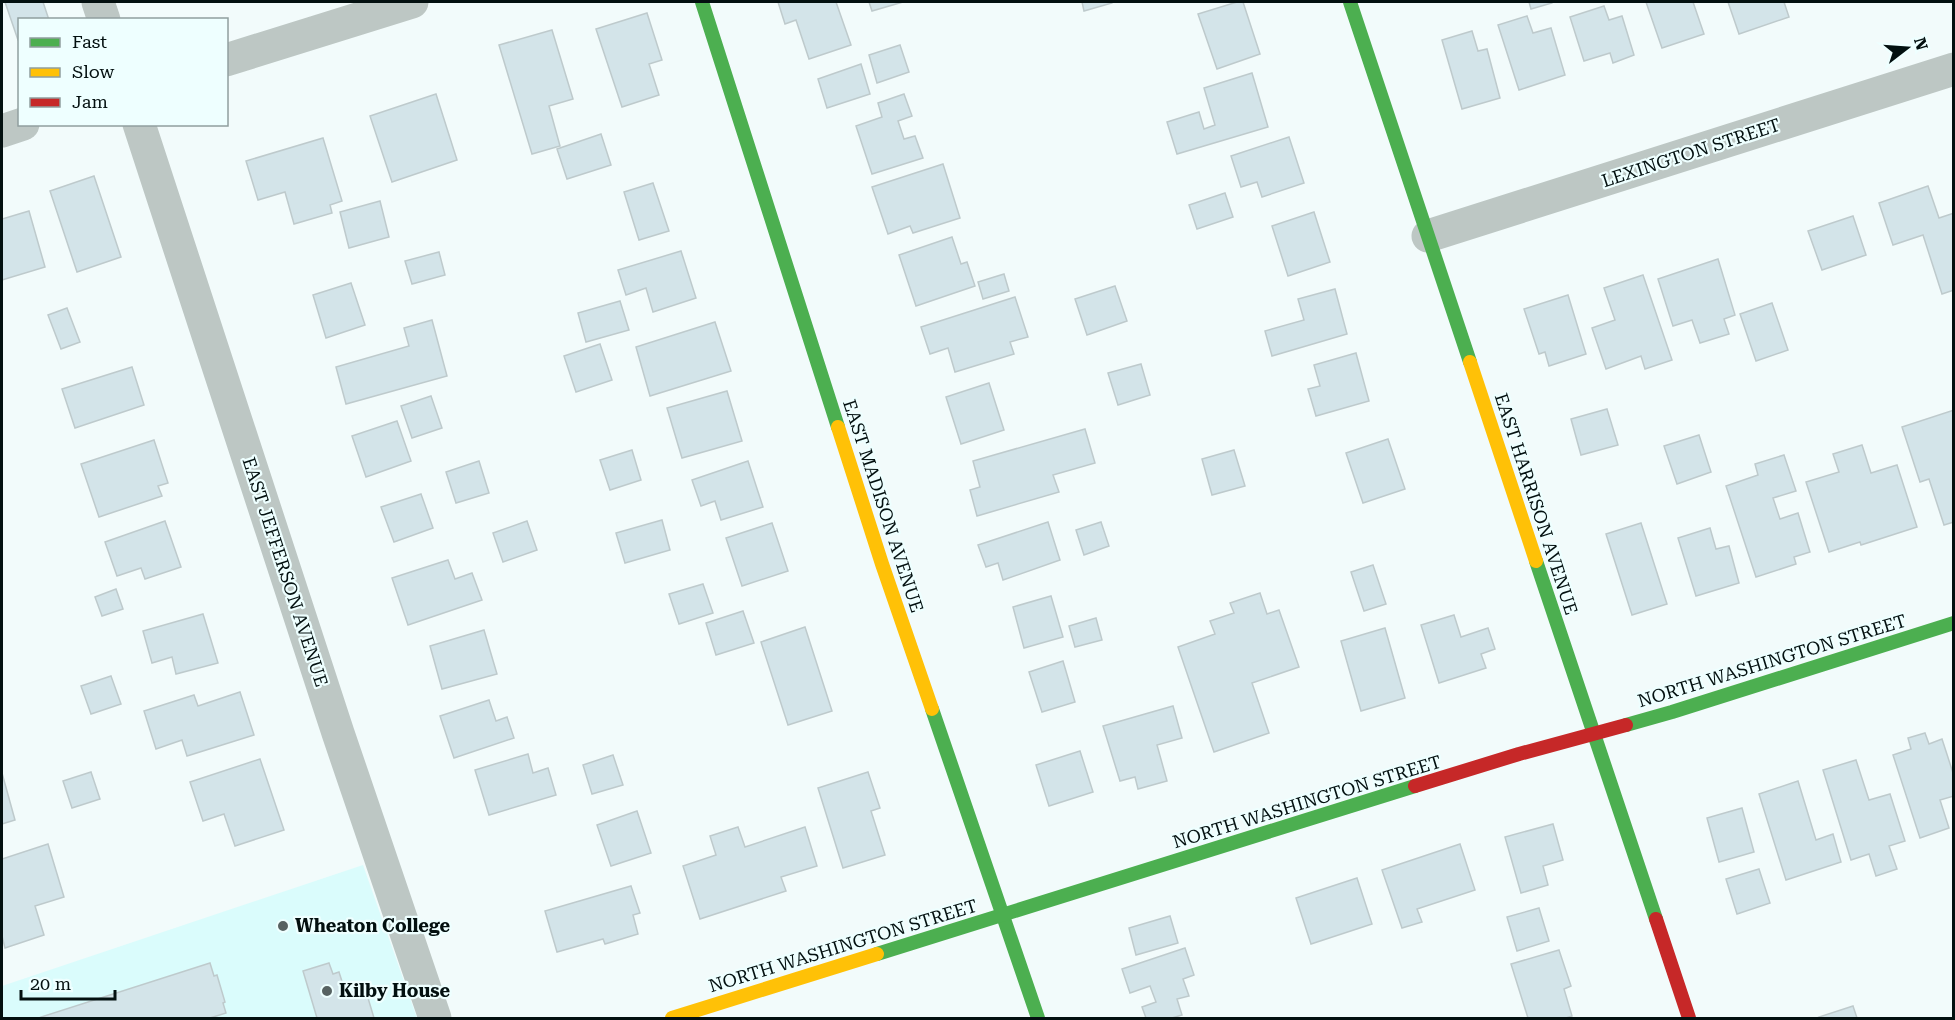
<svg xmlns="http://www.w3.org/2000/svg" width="1955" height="1020" viewBox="0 0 1955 1020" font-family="'Roboto Serif',serif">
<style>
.built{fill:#dafcfc}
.building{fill:#d3e4e9;stroke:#becacc;stroke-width:1.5}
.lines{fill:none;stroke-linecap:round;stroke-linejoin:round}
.street{stroke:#bdc7c4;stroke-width:33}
.fast{stroke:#4caf50;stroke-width:14}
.slow{stroke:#ffc107;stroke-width:14}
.jam{stroke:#c62828;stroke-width:14}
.poi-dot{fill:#576262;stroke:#eff;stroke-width:2}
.labels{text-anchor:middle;stroke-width:4.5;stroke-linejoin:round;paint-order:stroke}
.street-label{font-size:18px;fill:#031010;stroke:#eff}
.poi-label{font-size:18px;font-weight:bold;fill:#031010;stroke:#eff;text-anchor:start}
</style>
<rect width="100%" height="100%" fill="#f2fbfb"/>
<!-- built -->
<path class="built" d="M363 865 417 1018H2V986Z"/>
<!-- building -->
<g class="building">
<path d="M5 2H43L49 20H20V40H18Z"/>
<path d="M778 2H836L851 45 809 59 796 20 785 24Z"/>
<path d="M869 2H903L872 11Z"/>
<path d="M1082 2H1112V3L1084 11Z"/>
<path d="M1237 2H1243L1260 54 1217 69 1198 14Z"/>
<path d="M1529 2H1552V3L1531 9Z"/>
<path d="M1646 2H1693L1704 34 1662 48Z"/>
<path d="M1728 2H1784L1789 17 1739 34Z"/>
<path d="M1604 6 1609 20 1622 16 1634 55 1613 63 1610 53 1584 61 1570 17Z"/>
<path d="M647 13 662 60 649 64 659 95 622 107 596 29Z"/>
<path d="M1527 16 1533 33 1551 28 1565 75 1519 90 1498 25Z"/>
<path d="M552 30 573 99 549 106 560 146 532 154 499 45Z"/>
<path d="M1472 31 1478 51 1487 49 1500 98 1462 109 1442 40Z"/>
<path d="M900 45 909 72 877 83 869 55Z"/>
<path d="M861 64 870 94 827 108 818 79Z"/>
<path d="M1252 73 1268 127 1177 154 1167 122 1199 112 1204 129 1215 125 1204 88Z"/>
<path d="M436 94 457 160 392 182 370 116Z"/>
<path d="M904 94 912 116 898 121 904 139 915 136 923 158 872 174 856 126 882 117 878 103Z"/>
<path d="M601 134 611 165 567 179 557 149Z"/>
<path d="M1289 137 1304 183 1262 197 1257 182 1241 187 1231 156Z"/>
<path d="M323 138 342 201 330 205 332 213 294 224 285 192 258 200 246 161Z"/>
<path d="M943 164 960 218 913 233 910 226 888 234 872 187Z"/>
<path d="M94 176 121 257 77 272 50 191Z"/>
<path d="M653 183 669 231 639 240 624 192Z"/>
<path d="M1928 186 1939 218 1954 213V290L1942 294 1923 235 1893 245 1879 203Z"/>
<path d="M1225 193 1233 217 1197 229 1189 205Z"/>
<path d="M380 201 389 237 349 248 340 212Z"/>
<path d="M29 211 45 267 2 280V219Z"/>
<path d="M1314 212 1330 262 1288 276 1272 226Z"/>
<path d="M1853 216 1866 255 1822 270 1808 231Z"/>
<path d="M952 237 961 264 967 262 975 286 916 306 899 255Z"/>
<path d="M681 251 696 298 653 312 646 288 626 295 618 270Z"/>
<path d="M439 252 445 275 412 284 405 261Z"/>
<path d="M1718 259 1735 315 1724 319 1729 334 1700 343 1692 320 1673 326 1658 279Z"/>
<path d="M1004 274 1009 291 983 299 978 282Z"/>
<path d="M1643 275 1672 360 1645 369 1641 356 1606 369 1592 328 1615 320 1604 288Z"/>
<path d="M351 283 365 325 326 338 313 295Z"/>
<path d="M1115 286 1127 321 1087 335 1075 299Z"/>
<path d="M1335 289 1347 334 1272 356 1265 331 1304 320 1298 299Z"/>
<path d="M1568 295 1586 354 1549 366 1545 352 1539 354 1524 309Z"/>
<path d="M1015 297 1028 337 1010 342 1014 354 955 372 948 348 930 354 921 327Z"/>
<path d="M620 301 629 330 586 342 578 313Z"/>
<path d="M1772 303 1788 350 1756 361 1740 314Z"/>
<path d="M67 308 80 342 61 349 48 315Z"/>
<path d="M432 320 447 376 346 404 336 367 409 346 404 328Z"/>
<path d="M715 322 731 371 650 396 636 347Z"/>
<path d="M600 344 612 380 576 392 564 356Z"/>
<path d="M1356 353 1369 401 1316 416 1308 389 1320 386 1314 365Z"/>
<path d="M1141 364 1150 395 1118 405 1108 373Z"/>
<path d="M132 367 144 405 75 428 62 389Z"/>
<path d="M989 383 1004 430 961 444 946 397Z"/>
<path d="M727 391 742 441 682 458 667 408Z"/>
<path d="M431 396 442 428 412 438 401 406Z"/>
<path d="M1607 409 1618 445 1581 455 1571 419Z"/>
<path d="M1954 410V522L1944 525 1929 479 1920 482 1902 427Z"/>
<path d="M397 421 411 461 366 477 352 436Z"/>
<path d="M1085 429 1095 463 1053 475 1059 492 977 516 970 490 980 487 973 461Z"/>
<path d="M1699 435 1711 472 1677 484 1664 446Z"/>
<path d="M1388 439 1405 489 1363 503 1346 453Z"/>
<path d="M154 440 168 483 158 486 162 496 99 517 81 464Z"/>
<path d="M1862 445 1871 473 1897 465 1917 527 1861 545 1860 542 1829 552 1806 482 1839 472 1833 454Z"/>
<path d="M632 450 641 480 610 490 600 460Z"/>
<path d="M1234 450 1245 486 1212 495 1202 459Z"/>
<path d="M1784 455 1796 491 1773 498 1780 519 1798 513 1810 552 1794 557 1796 564 1756 577 1726 486 1758 475 1755 464Z"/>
<path d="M479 461 489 493 456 503 446 472Z"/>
<path d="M748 461 763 507 721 520 715 501 701 506 692 480Z"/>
<path d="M421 494 433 528 394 542 381 507Z"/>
<path d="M662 520 670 550 625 563 616 533Z"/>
<path d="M165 521 181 567 145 579 141 568 117 576 105 542Z"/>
<path d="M527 521 537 550 503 562 493 533Z"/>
<path d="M1048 522 1060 560 1003 580 998 563 986 567 978 545Z"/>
<path d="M1101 522 1109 546 1084 555 1076 530Z"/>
<path d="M772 523 788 571 742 586 726 538Z"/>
<path d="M1641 523 1667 604 1632 615 1606 534Z"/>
<path d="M1710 528 1716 549 1729 546 1739 583 1696 596 1678 538Z"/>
<path d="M448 560 455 579 472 573 482 600 408 625 392 578Z"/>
<path d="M1373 565 1386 604 1364 611 1351 572Z"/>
<path d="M703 584 713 613 679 624 669 594Z"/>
<path d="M116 589 123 609 102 616 95 597Z"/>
<path d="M1260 593 1267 614 1279 610 1299 667 1252 683 1269 733 1214 752 1178 647 1215 634 1210 621 1234 613 1230 603Z"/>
<path d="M1051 596 1063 637 1024 648 1013 607Z"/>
<path d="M743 611 754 643 716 655 706 623Z"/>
<path d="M203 614 218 663 176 674 172 657 152 663 143 631Z"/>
<path d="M1454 615 1461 637 1488 628 1495 649 1481 654 1486 668 1439 683 1421 625Z"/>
<path d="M1096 618 1102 640 1075 647 1069 626Z"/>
<path d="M805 627 832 711 788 725 761 642Z"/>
<path d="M1385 628 1405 698 1361 711 1341 641Z"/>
<path d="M484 630 497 674 442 689 430 646Z"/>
<path d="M1063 661 1075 702 1042 712 1029 672Z"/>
<path d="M111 676 121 704 91 714 81 686Z"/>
<path d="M240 692 254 735 187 756 182 740 156 749 144 711 194 695 198 706Z"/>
<path d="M489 700 496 721 507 717 514 738 454 758 440 716Z"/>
<path d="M1173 706 1182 738 1157 745 1167 781 1138 789 1135 777 1120 781 1103 726Z"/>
<path d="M1925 733 1929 744 1942 739 1954 776V796L1940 800 1949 828 1920 838 1893 755 1911 749 1908 738Z"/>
<path d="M1080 751 1093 792 1049 806 1036 765Z"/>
<path d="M528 754 533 773 548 768 556 795 489 815 475 770Z"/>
<path d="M613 755 623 785 592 794 583 765Z"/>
<path d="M260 759 284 830 235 846 224 814 203 821 190 782Z"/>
<path d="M1856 760 1869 800 1890 794 1905 841 1889 846 1897 869 1876 876 1869 854 1851 860 1823 770Z"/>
<path d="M91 772 100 799 72 808 63 781Z"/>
<path d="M868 772 880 808 871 811 885 855 843 868 818 788Z"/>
<path d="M2 773 15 820 2 824Z"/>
<path d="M1798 781 1816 840 1833 834 1841 862 1786 880 1759 794Z"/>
<path d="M1742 808 1754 852 1719 862 1707 818Z"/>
<path d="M637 811 651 853 611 866 597 825Z"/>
<path d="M1553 824 1563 860 1543 866 1548 885 1521 893 1505 837Z"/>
<path d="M738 827 745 847 805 827 817 866 781 877 786 891 700 919 683 866 716 855 710 836Z"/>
<path d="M48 844 64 897 35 906 44 935 5 948 2 936V859Z"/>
<path d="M1460 844 1475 890 1417 909 1422 922 1402 928 1382 870Z"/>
<path d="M1759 869 1770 903 1737 914 1726 879Z"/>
<path d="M1357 878 1372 924 1311 944 1296 898Z"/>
<path d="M631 886 640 913 633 915 638 934 605 944 603 939 557 952 545 911Z"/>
<path d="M1539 908 1549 941 1517 951 1507 917Z"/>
<path d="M1170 916 1178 943 1136 955 1129 928Z"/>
<path d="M1185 948 1194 975 1183 979 1189 996 1177 999 1182 1015 1172 1018H1146L1142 1007 1156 1002 1150 986 1130 993 1122 969Z"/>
<path d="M1559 950 1571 986 1564 989 1572 1016 1566 1018H1528L1511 964Z"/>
<path d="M210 963 214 976 217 975 225 1002 223 1003 226 1013 210 1018H42L41 1017Z"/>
<path d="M329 963 333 974 339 972 346 994 365 988 374 1018H317L303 971Z"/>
<path d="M1853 1006 1857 1018H1820L1819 1017Z"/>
</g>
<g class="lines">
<!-- street -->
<g class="street">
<path d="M98 2 104 20"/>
<path d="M226 60 412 2"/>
<path d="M139 124 338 733 435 1018"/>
<path d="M2 131 23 124"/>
<path d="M1428 236 1954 69"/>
</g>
<!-- fast -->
<g class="fast">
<path d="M702 2 838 427"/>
<path d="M1350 2 1470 362"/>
<path d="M1536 561 1656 919"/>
<path d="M932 709 1038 1018"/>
<path d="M1626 725 1672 712 1954 623"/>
<path d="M877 954 1415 786"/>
</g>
<!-- slow -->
<g class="slow">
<path d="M1470 362 1536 561"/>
<path d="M838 427 882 564 932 709"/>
<path d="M672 1018 877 954"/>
</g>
<!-- jam -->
<g class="jam">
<path d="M1415 786 1519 754 1626 725"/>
<path d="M1656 919 1689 1018"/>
</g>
</g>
<!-- markers -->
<g class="poi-dot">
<circle cx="283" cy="926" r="6"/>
<circle cx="327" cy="991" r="6"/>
</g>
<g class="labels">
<!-- street labels -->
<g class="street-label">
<text transform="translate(1691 153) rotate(-18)" y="6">LEXINGTON STREET</text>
<text transform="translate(1536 504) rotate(72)" y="6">EAST HARRISON AVENUE</text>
<text transform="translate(883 506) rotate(72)" y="6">EAST MADISON AVENUE</text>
<text transform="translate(285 572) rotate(72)" y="6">EAST JEFFERSON AVENUE</text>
<text transform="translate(1772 661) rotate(-17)" y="6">NORTH WASHINGTON STREET</text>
<text transform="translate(1307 802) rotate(-17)" y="6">NORTH WASHINGTON STREET</text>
<text transform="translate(843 946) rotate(-17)" y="6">NORTH WASHINGTON STREET</text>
</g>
<!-- poi labels -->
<g class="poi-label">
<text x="295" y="932">Wheaton College</text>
<text x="339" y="997">Kilby House</text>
</g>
</g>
<!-- border -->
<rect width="1955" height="1020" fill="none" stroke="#031010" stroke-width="6"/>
<!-- legend -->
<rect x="18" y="18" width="210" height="108" fill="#eeffff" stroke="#909f9f" stroke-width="1.5"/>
<rect x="30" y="38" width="30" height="9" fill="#4caf50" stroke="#909f9f" stroke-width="1.5"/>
<text x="72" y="48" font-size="18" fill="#031010">Fast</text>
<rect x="30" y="68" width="30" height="9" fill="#ffc107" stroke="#909f9f" stroke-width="1.5"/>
<text x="72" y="78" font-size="18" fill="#031010">Slow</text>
<rect x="30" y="98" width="30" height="9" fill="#c62828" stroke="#909f9f" stroke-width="1.5"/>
<text x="72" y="108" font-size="18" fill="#031010">Jam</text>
<!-- north arrow -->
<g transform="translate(1907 48) rotate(73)" stroke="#eeffff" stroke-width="4.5" paint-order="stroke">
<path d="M0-4.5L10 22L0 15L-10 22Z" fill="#031010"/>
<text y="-9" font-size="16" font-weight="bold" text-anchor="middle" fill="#031010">N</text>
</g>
<!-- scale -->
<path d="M21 990v9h94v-9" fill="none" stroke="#031010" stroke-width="3"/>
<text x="30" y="990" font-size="18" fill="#031010" stroke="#eeffff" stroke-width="4.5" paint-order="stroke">20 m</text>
</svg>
